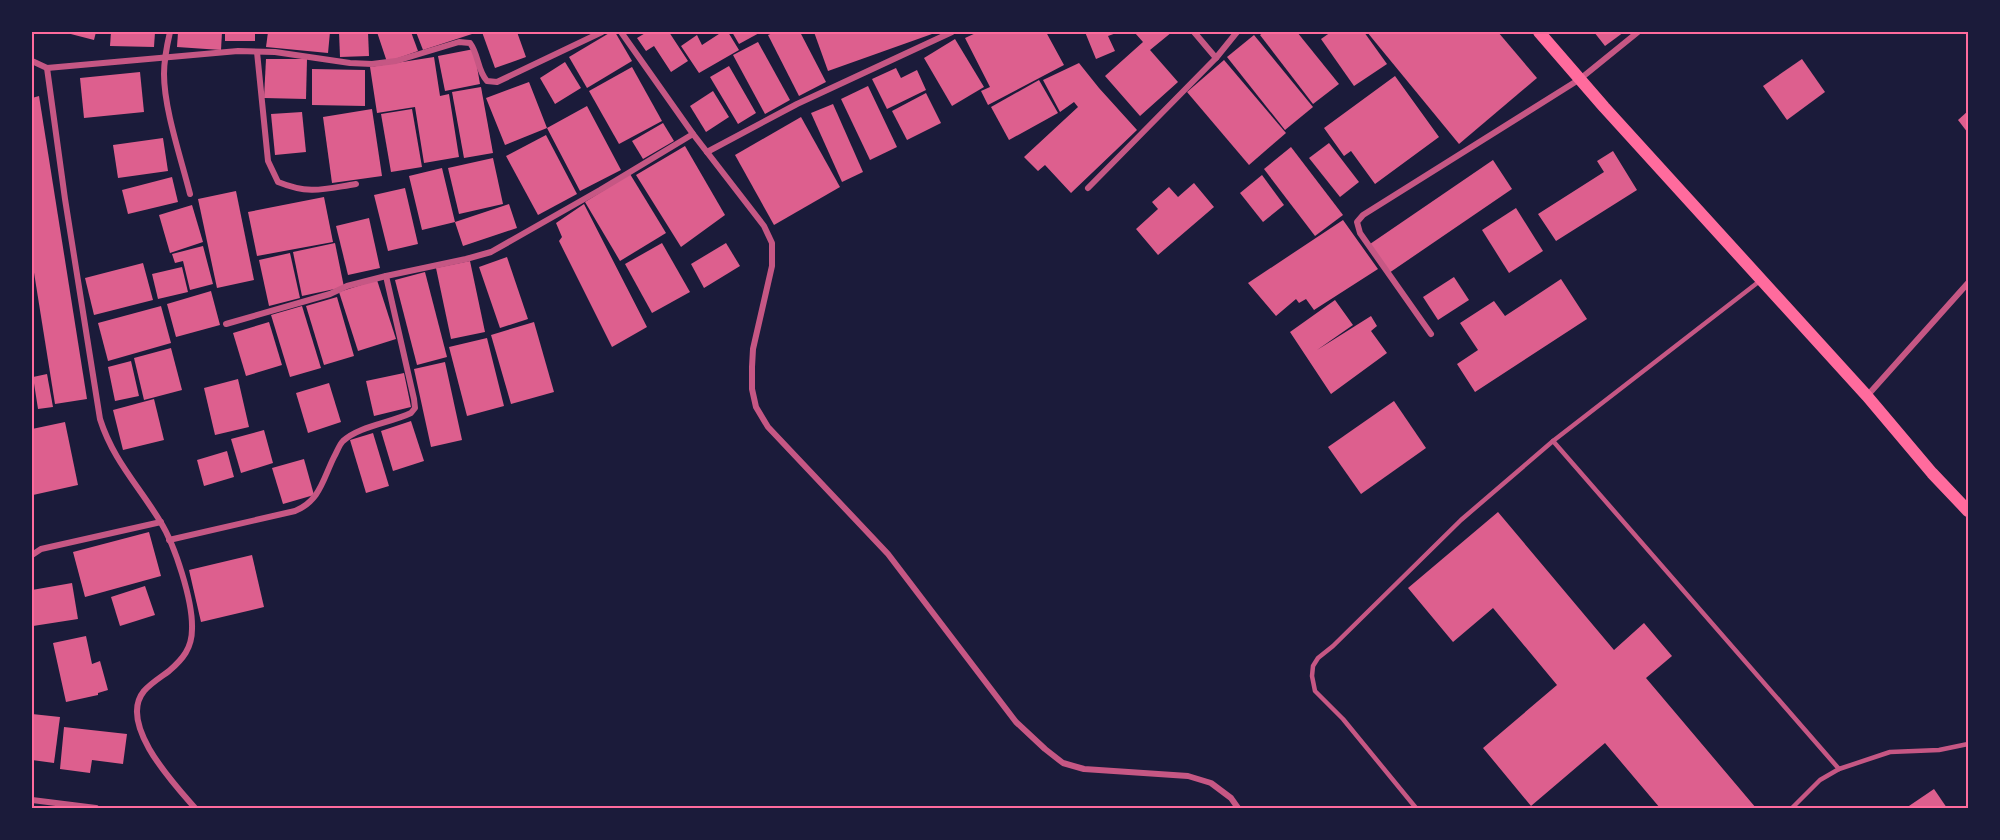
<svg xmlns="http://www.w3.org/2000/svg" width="2000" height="840" viewBox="0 0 2000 840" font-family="'Source Sans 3',sans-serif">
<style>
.building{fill:#dd5f8e}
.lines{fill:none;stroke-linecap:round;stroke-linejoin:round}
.service{stroke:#c65784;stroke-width:4.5}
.minor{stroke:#c65784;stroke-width:6}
.secondary{stroke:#ff6b9d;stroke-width:12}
.neatline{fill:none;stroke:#ff6b9d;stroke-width:2}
</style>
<rect width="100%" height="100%" fill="#1b1b3a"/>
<!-- building -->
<g class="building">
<path d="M63 32H96L94 40Z"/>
<path d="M111 32H155L154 47 110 46Z"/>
<path d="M178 32H222L221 50 177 47Z"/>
<rect x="225" y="32" width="30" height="9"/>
<path d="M268 32H330L328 53 266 47Z"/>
<path d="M339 32H368L369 56 340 57Z"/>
<path d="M377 32H411L418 51 387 62Z"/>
<path d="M416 32H471L472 34 423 50Z"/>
<path d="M482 32H517L526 57 495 68Z"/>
<path d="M611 32H615L632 61 587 88 569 57Z"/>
<path d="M647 32H669L688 61 671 72 654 46 646 51 637 38Z"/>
<path d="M722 32H728L739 50 699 73 681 46 697 35 702 45Z"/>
<path d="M732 32H761L739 44Z"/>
<path d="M775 32H800L826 82 799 96 768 35Z"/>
<path d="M814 32H931L932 34 828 71Z"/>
<path d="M978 32H1046L1064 65 988 105 981 91 990 87 965 38Z"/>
<path d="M1085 32H1119L1108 36 1115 51 1096 59Z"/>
<path d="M1137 32H1172L1150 50 1178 82 1140 116 1105 76 1143 42 1135 33Z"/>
<path d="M1264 32H1297L1339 84 1313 104 1260 35Z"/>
<path d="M1331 32H1364L1387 64 1354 86 1321 39Z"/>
<path d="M1367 32H1498L1537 78 1459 144Z"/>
<path d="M1594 32H1624L1605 46Z"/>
<path d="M1254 35 1313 107 1285 130 1227 57Z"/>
<path d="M955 39 984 87 952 106 924 58Z"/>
<path d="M758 42 790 100 765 114 733 55Z"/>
<path d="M474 49 480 84 445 91 438 56Z"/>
<path d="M434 57 440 96 449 94 459 157 424 163 415 107 377 113 370 67Z"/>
<path d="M266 59H307L306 99 264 98Z"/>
<path d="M1802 59 1825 92 1787 120 1763 86Z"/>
<path d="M1224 60 1286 133 1249 165 1187 92Z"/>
<path d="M565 62 581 88 555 104 540 78Z"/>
<path d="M1079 63 1099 88 1137 130 1071 193 1045 165 1038 171 1024 157 1078 107 1074 102 1060 112 1043 80Z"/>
<path d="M729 66 756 113 738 124 710 77Z"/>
<path d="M632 67 662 121 619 144 589 91Z"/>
<path d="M896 68 901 78 917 70 926 90 887 109 872 79Z"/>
<path d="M312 69 365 70V106L312 105Z"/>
<path d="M140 72 144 112 84 118 80 78Z"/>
<path d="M1395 76 1439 137 1375 184 1351 151 1344 156 1324 128Z"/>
<path d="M1039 80 1058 113 1009 140 991 107Z"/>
<path d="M529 82 547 128 587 106 621 170 580 191 547 128 505 145 486 98Z"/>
<path d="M868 86 897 147 870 160 841 99Z"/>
<path d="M481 87 493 153 464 158 452 92Z"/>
<path d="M713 91 729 117 706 132 690 106Z"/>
<path d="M926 93 941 123 907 140 892 111Z"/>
<path d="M39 96 87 399 55 404 32 260V98Z"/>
<path d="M833 104 863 172 842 182 811 113Z"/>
<path d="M372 109 382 176 332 183 323 117Z"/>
<path d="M412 109 422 167 391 172 381 114Z"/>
<path d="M1968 111V133L1958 120Z"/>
<path d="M302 112 306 152 275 155 271 114Z"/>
<path d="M801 117 840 187 774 225 735 155Z"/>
<path d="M663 123 674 141 643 159 632 141Z"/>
<path d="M546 135 577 194 538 215 506 156Z"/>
<path d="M163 138 168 171 118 178 113 145Z"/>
<path d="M1329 143 1359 182 1340 197 1309 158Z"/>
<path d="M685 146 725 215 681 247 636 175Z"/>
<path d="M1291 147 1343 215 1315 236 1264 169Z"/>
<path d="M1613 151 1637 190 1556 241 1538 214 1604 172 1597 161Z"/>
<path d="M493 158 503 204 459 214 448 168Z"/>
<path d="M1493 160 1512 189 1389 273 1370 244Z"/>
<path d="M442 168 455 222 509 204 517 228 463 246 455 222 422 230 409 176Z"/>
<path d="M630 174 666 233 620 261 585 202Z"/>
<path d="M1262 175 1284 205 1263 222 1240 193Z"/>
<path d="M172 177 178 202 128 214 122 190Z"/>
<path d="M1194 183 1214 207 1158 255 1136 229 1158 209 1152 202 1169 187 1178 197Z"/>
<path d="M405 188 418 244 388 251 374 195Z"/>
<path d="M236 191 254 280 217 288 198 199Z"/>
<path d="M324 197 333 242 257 256 248 212Z"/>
<path d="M584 204 647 327 612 347 559 241 562 237 556 223Z"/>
<path d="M192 205 203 242 170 253 159 215Z"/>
<path d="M1516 208 1543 251 1509 273 1482 230Z"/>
<path d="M369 218 380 268 348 275 336 226Z"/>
<path d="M1343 220 1378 269 1314 310 1306 299 1299 303 1296 299 1276 316 1248 283Z"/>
<path d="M335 243 344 287 302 296 293 252Z"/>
<path d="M662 243 690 292 652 313 625 264Z"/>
<path d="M726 243 740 266 704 288 691 264Z"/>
<path d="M203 246 213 284 190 290 183 261 175 263 172 254Z"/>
<path d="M290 253 300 298 269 306 259 260Z"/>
<path d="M507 257 528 319 500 328 479 267Z"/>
<path d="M470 261 485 332 451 339 436 268Z"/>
<path d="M143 263 153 300 94 315 85 278Z"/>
<path d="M182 267 188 292 158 299 152 274Z"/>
<path d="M425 272 447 357 417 365 395 280Z"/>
<path d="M1454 277 1469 300 1438 320 1423 297Z"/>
<path d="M1561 279 1587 319 1475 392 1457 364 1478 350 1460 323 1494 301 1505 316Z"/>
<path d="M377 280 396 339 358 351 339 292Z"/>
<path d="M211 291 220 325 176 337 167 304Z"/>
<path d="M337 297 354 356 324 365 306 306Z"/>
<path d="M1335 300 1353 325 1317 350 1371 316 1377 326 1371 331 1387 353 1331 394 1290 332Z"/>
<path d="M161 306 171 343 108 361 98 323Z"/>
<path d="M302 306 321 368 290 377 271 315Z"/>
<path d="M269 322 282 365 246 376 233 333Z"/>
<path d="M534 322 554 392 511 404 491 335Z"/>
<path d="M487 338 504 406 467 416 449 347Z"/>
<path d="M171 348 182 390 144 400 134 358Z"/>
<path d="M131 361 139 396 115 401 108 367Z"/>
<path d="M445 362 462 440 431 447 414 369Z"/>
<path d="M404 373 411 407 374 416 366 381Z"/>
<path d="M47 374 53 407 38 409 33 377Z"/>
<path d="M238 379 249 427 215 435 204 388Z"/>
<path d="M329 383 341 422 308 433 296 393Z"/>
<path d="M154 399 164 440 123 450 113 410Z"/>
<path d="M1394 401 1426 448 1361 494 1328 447Z"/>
<path d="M411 421 424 461 393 471 381 431Z"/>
<path d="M65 422 78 485 33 495 32 429Z"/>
<path d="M264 430 273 463 241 473 231 439Z"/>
<path d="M373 433 389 486 366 493 350 440Z"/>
<path d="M227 451 234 477 204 486 197 460Z"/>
<path d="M304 459 314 495 283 504 272 468Z"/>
<path d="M1498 512 1614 650 1644 623 1672 656 1646 678 1756 808H1660L1605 743 1531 806 1483 748 1557 685 1493 608 1453 642 1408 588Z"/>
<path d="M149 532 161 576 85 597 73 552Z"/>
<path d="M252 555 264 607 201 622 189 570Z"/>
<path d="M72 583 78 619 33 626 32 590Z"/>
<path d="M145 586 155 615 120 626 111 597Z"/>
<path d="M86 636 92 664 100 661 108 690 98 693V695L66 702 53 643Z"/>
<path d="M32 714 60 717 54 763 32 760Z"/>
<path d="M64 727 127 734 123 764 92 760 90 773 60 769Z"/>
<path d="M1934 789 1947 808H1906Z"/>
</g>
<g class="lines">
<!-- service -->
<g class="service">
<path d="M1553 441 1839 769"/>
<path d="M1416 808 1343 719 1315 691 1312 676 1313 666 1318 658 1333 646 1461 520 1553 441 1761 280"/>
<path d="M1792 808 1820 780 1839 769 1890 752 1939 750 1968 744"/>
</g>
<!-- minor -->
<g class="minor">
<path d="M170 32C167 45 164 59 164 74 164 109 181 158 190 194"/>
<path d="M621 32 693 134 764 226 772 243V266L753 349 752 367V389L756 407 768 427 888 554 1016 722 1045 749 1063 763 1084 769 1188 776 1211 783 1231 798 1238 808"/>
<path d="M1194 32 1216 58"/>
<path d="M257 52 268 161 278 182C310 195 324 189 356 184"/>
<path d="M32 61 47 68 238 51 275 52 350 63 372 64 396 61 459 42 470 43C479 55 477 70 487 81L497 82 602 32"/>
<path d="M47 68 65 199 100 419C113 460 138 485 160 521 175 545 193 601 192 629 192 648 183 659 169 671 161 677 151 683 144 691 117 724 175 785 195 808"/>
<path d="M707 152 797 104 952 32"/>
<path d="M1088 188 1216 58 1237 32"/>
<path d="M226 324 330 294 347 286 386 276 466 259 491 252 600 190 693 134"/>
<path d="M1431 334 1360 233 1357 222 1363 215 1580 79 1638 32"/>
<path d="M1867 396 1968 283"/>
<path d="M169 540 295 511C320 501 323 479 334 457 337 452 339 445 343 441 359 426 390 423 411 413L415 408 414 399 386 276"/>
<path d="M32 555 41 549 161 522"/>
<path d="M32 800 96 808"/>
</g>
<!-- secondary -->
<path class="secondary" d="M1539 32 1604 107 1867 396 1932 473 1968 511"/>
</g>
<!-- border -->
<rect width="2000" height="840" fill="none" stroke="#1b1b3a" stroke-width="66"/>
<rect x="33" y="33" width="1934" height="774" class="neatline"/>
</svg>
